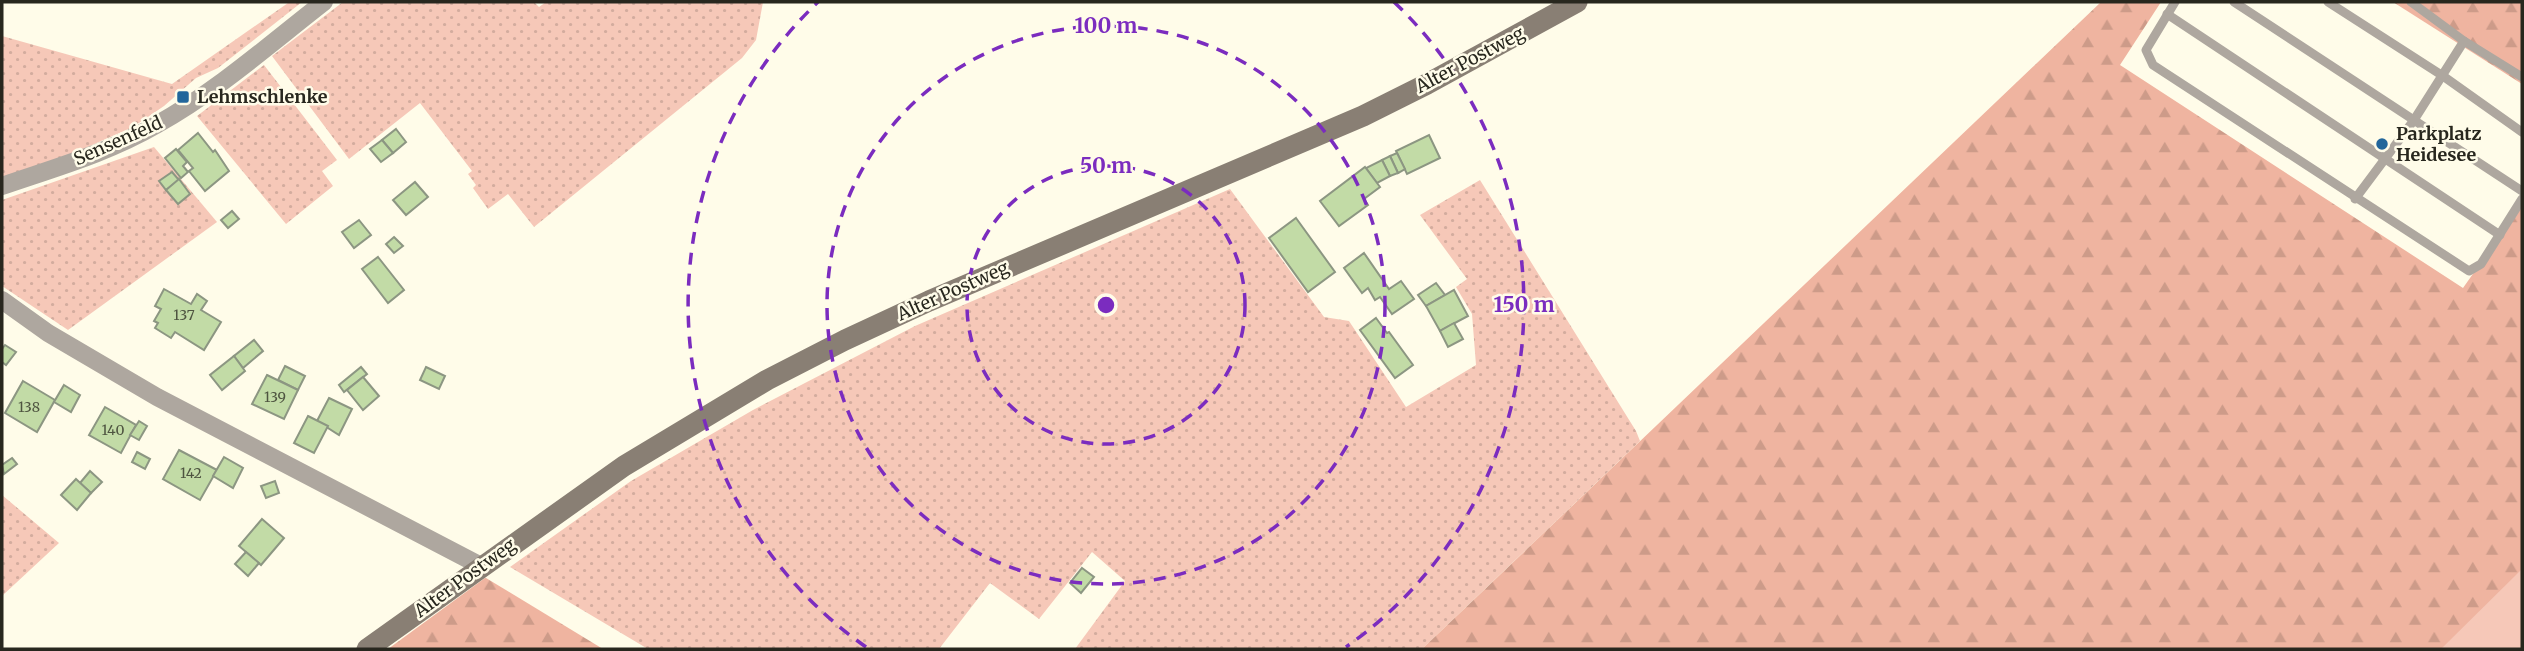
<svg xmlns="http://www.w3.org/2000/svg" width="2524" height="651" viewBox="0 0 2524 651" font-family="Merriweather,serif">
<style>
.grass{fill:url(#grass-dots)}
.forest{fill:url(#forest-firs)}
.park{fill:#f6c8b8}
.building{fill:#c2dba6;stroke:#8c9682;stroke-width:2}
.lines{fill:none;stroke-linecap:round;stroke-linejoin:round}
.lane{stroke:#aea79f;stroke-width:9}
.street{stroke:#aea79f;stroke-width:18}
.secondary{stroke:#897f74;stroke-width:21}
.ring{fill:none;stroke:#7b2cbf;stroke-width:3.5;stroke-dasharray:12 9}
.poi-dot{fill:#22669b;stroke:#fffce9;stroke-width:2.5}
.labels{text-anchor:middle;stroke-width:5;stroke-linejoin:round;paint-order:stroke}
.number-label{font-size:14px;fill:#4e5440}
.street-label{font-size:18px;fill:#28271e;stroke:#fffce9}
.poi-label{font-size:18px;font-weight:bold;fill:#28271e;stroke:#fffce9;text-anchor:start}
.centre{fill:#7b2cbf;stroke:#fffce9;stroke-width:3.5}
.ring-label{font-size:21px;text-anchor:middle;font-weight:bold;fill:#7b2cbf;stroke:#fffce9;stroke-width:5;stroke-linejoin:round;paint-order:stroke}
</style>
<defs>
<pattern id="grass-dots" width="8" height="8" patternUnits="userSpaceOnUse" patternTransform="scale(1.75)"><rect width="8" height="8" fill="#f6c8b8"/><path d="M2 2h.1M6 6h.1" fill="none" stroke="#d3ac9e" stroke-width="1.8" stroke-linecap="round"/></pattern>
<pattern id="forest-firs" width="22" height="20" patternUnits="userSpaceOnUse" patternTransform="scale(1.75)"><rect width="22" height="20" fill="#efb4a0"/><path d="M5 1l3.5 6h-7zM16 11l3.5 6h-7z" fill="#cd9b89"/></pattern>
</defs>
<rect width="100%" height="100%" fill="#fffce9"/>
<!-- grass -->
<g class="grass">
<path d="M284 2H302L218 68 196 78 164 106 133 127 58 160 2 177V36L172 84 288 3Z"/>
<path d="M343 2H534L539 7 546 2H763L756 40 742 58 534 227 508 194 488 209 473 188 476 185 468 174 472 171 420 103 349 159 272 56Z"/>
<path d="M264 65 337 160 322 171 333 186 286 224 197 116Z"/>
<path d="M154 147 217 222 68 330 2 286V200Z"/>
<path d="M1480 180 1636 431 1640 441 1422 649H1075L1125 581 1092 552 1039 619 990 583 939 649H648L510 567 631 481 753 410 915 326 1230 189 1324 317 1349 321 1406 407 1476 365 1472 314 1456 287 1467 279 1420 215Z"/>
<path d="M2 495 59 543 2 596Z"/>
</g>
<!-- forest -->
<g class="forest">
<path d="M2101 2H2161L2120 65 2463 288 2522 204V649H1422Z"/>
<path d="M2393 2H2522V84Z"/>
<path d="M485 578H486L603 649H388Z"/>
</g>
<!-- park -->
<path class="park" d="M2522 569V649H2441Z"/>
<!-- building -->
<g class="building">
<path d="M396 129 406 142 393 153 382 140Z"/>
<path d="M198 133 213 152 215 150 229 171 205 191 189 171 193 168 178 150Z"/>
<path d="M1429 135 1440 158 1407 174 1396 151Z"/>
<path d="M382 140 393 153 381 162 370 149Z"/>
<path d="M176 149 187 162 183 166 188 172 181 178 165 158Z"/>
<path d="M1397 153 1405 169 1398 173 1390 156Z"/>
<path d="M1390 156 1398 173 1390 176 1382 160Z"/>
<path d="M1382 160 1390 176 1377 183 1366 168Z"/>
<path d="M1365 167 1380 187 1364 199 1368 205 1339 226 1320 201Z"/>
<path d="M172 172 179 180 166 190 159 181Z"/>
<path d="M179 179 190 194 178 204 166 190Z"/>
<path d="M415 182 428 197 406 215 393 200Z"/>
<path d="M232 211 239 219 228 228 221 220Z"/>
<path d="M1296 218 1335 272 1308 292 1269 238Z"/>
<path d="M359 220 371 235 354 248 342 232Z"/>
<path d="M394 237 403 246 394 253 386 244Z"/>
<path d="M1364 253 1389 289 1401 281 1414 299 1392 314 1380 297 1375 300 1368 288 1362 293 1344 268Z"/>
<path d="M378 257 404 290 388 303 362 269Z"/>
<path d="M1436 283 1445 295 1426 306 1418 295Z"/>
<path d="M164 289 191 304 197 294 207 301 201 310 221 322 204 350 175 332 171 338 155 328 158 323 154 321 161 309 155 306Z"/>
<path d="M1454 290 1468 316 1440 331 1426 306Z"/>
<path d="M1376 318 1387 333 1389 332 1413 365 1395 378 1360 330Z"/>
<path d="M1454 323 1463 339 1448 347 1440 331Z"/>
<path d="M254 340 263 351 243 368 234 356Z"/>
<path d="M5 345 16 352 6 365 2 362V349Z"/>
<path d="M234 356 245 371 222 390 210 375Z"/>
<path d="M285 366 305 376 298 390 278 380Z"/>
<path d="M361 367 367 374 344 392 339 385Z"/>
<path d="M426 367 445 376 439 389 420 380Z"/>
<path d="M267 375 298 390 284 419 252 404Z"/>
<path d="M363 377 379 396 363 410 347 390Z"/>
<path d="M23 381 55 400 37 432 5 413Z"/>
<path d="M64 385 80 395 71 412 54 402Z"/>
<path d="M329 398 352 409 339 435 317 421Z"/>
<path d="M105 407 136 425 121 453 89 435Z"/>
<path d="M308 416 328 426 314 453 294 443Z"/>
<path d="M139 421 147 426 139 440 130 435Z"/>
<path d="M179 450 217 470 200 500 163 479Z"/>
<path d="M137 452 150 459 145 469 132 462Z"/>
<path d="M224 457 243 468 233 488 213 476Z"/>
<path d="M12 458 17 464 4 474 2 465Z"/>
<path d="M90 471 102 482 91 493 80 483Z"/>
<path d="M76 479 91 493 77 510 61 495Z"/>
<path d="M275 481 279 493 266 498 261 486Z"/>
<path d="M262 519 284 538 261 565 239 546Z"/>
<path d="M246 552 259 563 248 576 235 564Z"/>
<path d="M1082 568 1094 577 1081 593 1070 583Z"/>
</g>
<g class="lines">
<!-- lane -->
<g class="lane">
<path d="M2175 2 2146 50 2153 65 2469 271 2481 264 2522 199"/>
<path d="M2234 2 2522 191"/>
<path d="M2328 2 2443 76 2522 132"/>
<path d="M2411 2 2464 41 2522 77"/>
<path d="M2167 14 2500 235"/>
<path d="M2355 199 2414 120 2464 41"/>
</g>
<!-- street -->
<g class="street">
<path d="M2 186C54 168 108 153 156 125 217 91 270 44 324 2"/>
<path d="M2 300 48 333 157 397 481 566"/>
</g>
<!-- secondary -->
<path class="secondary" d="M367 649 624 466 767 380 845 340 929 301 1363 116 1427 84 1577 2"/>
</g>
<!-- distance rings -->
<g class="ring">
<circle cx="1106" cy="305" r="139"/>
<circle cx="1106" cy="305" r="279"/>
<path d="M866 647A418 418 0 0 1 818 2M1394 2A418 418 0 0 1 1346 647"/>
</g>
<!-- markers -->
<g class="poi-dot">
<rect x="176" y="90" width="14" height="14" rx="3.5"/>
<circle cx="2382" cy="144" r="7"/>
</g>
<g class="labels">
<!-- number labels -->
<g class="number-label">
<text x="184" y="320">137</text>
<text x="275" y="402">139</text>
<text x="29" y="412">138</text>
<text x="113" y="435">140</text>
<text x="191" y="478">142</text>
</g>
<!-- street labels -->
<g class="street-label">
<text transform="translate(1470 60) rotate(-28)" y="6">Alter Postweg</text>
<text transform="translate(118 141) rotate(-24)" y="6">Sensenfeld</text>
<text transform="translate(953 291) rotate(-24)" y="6">Alter Postweg</text>
<text transform="translate(465 578) rotate(-36)" y="6">Alter Postweg</text>
</g>
<!-- poi labels -->
<g class="poi-label">
<text x="197" y="103">Lehmschlenke</text>
<text x="2396" y="140">Parkplatz<tspan x="2396" dy="21">Heidesee</tspan></text>
</g>
</g>
<circle cx="1106" cy="305" r="10" class="centre"/>
<g class="ring-label">
<text x="1106" y="33">100 m</text>
<text x="1106" y="173">50 m</text>
<text x="1524" y="312">150 m</text>
</g>
<!-- border -->
<rect width="2524" height="651" fill="none" stroke="#28271e" stroke-width="7"/>
</svg>
